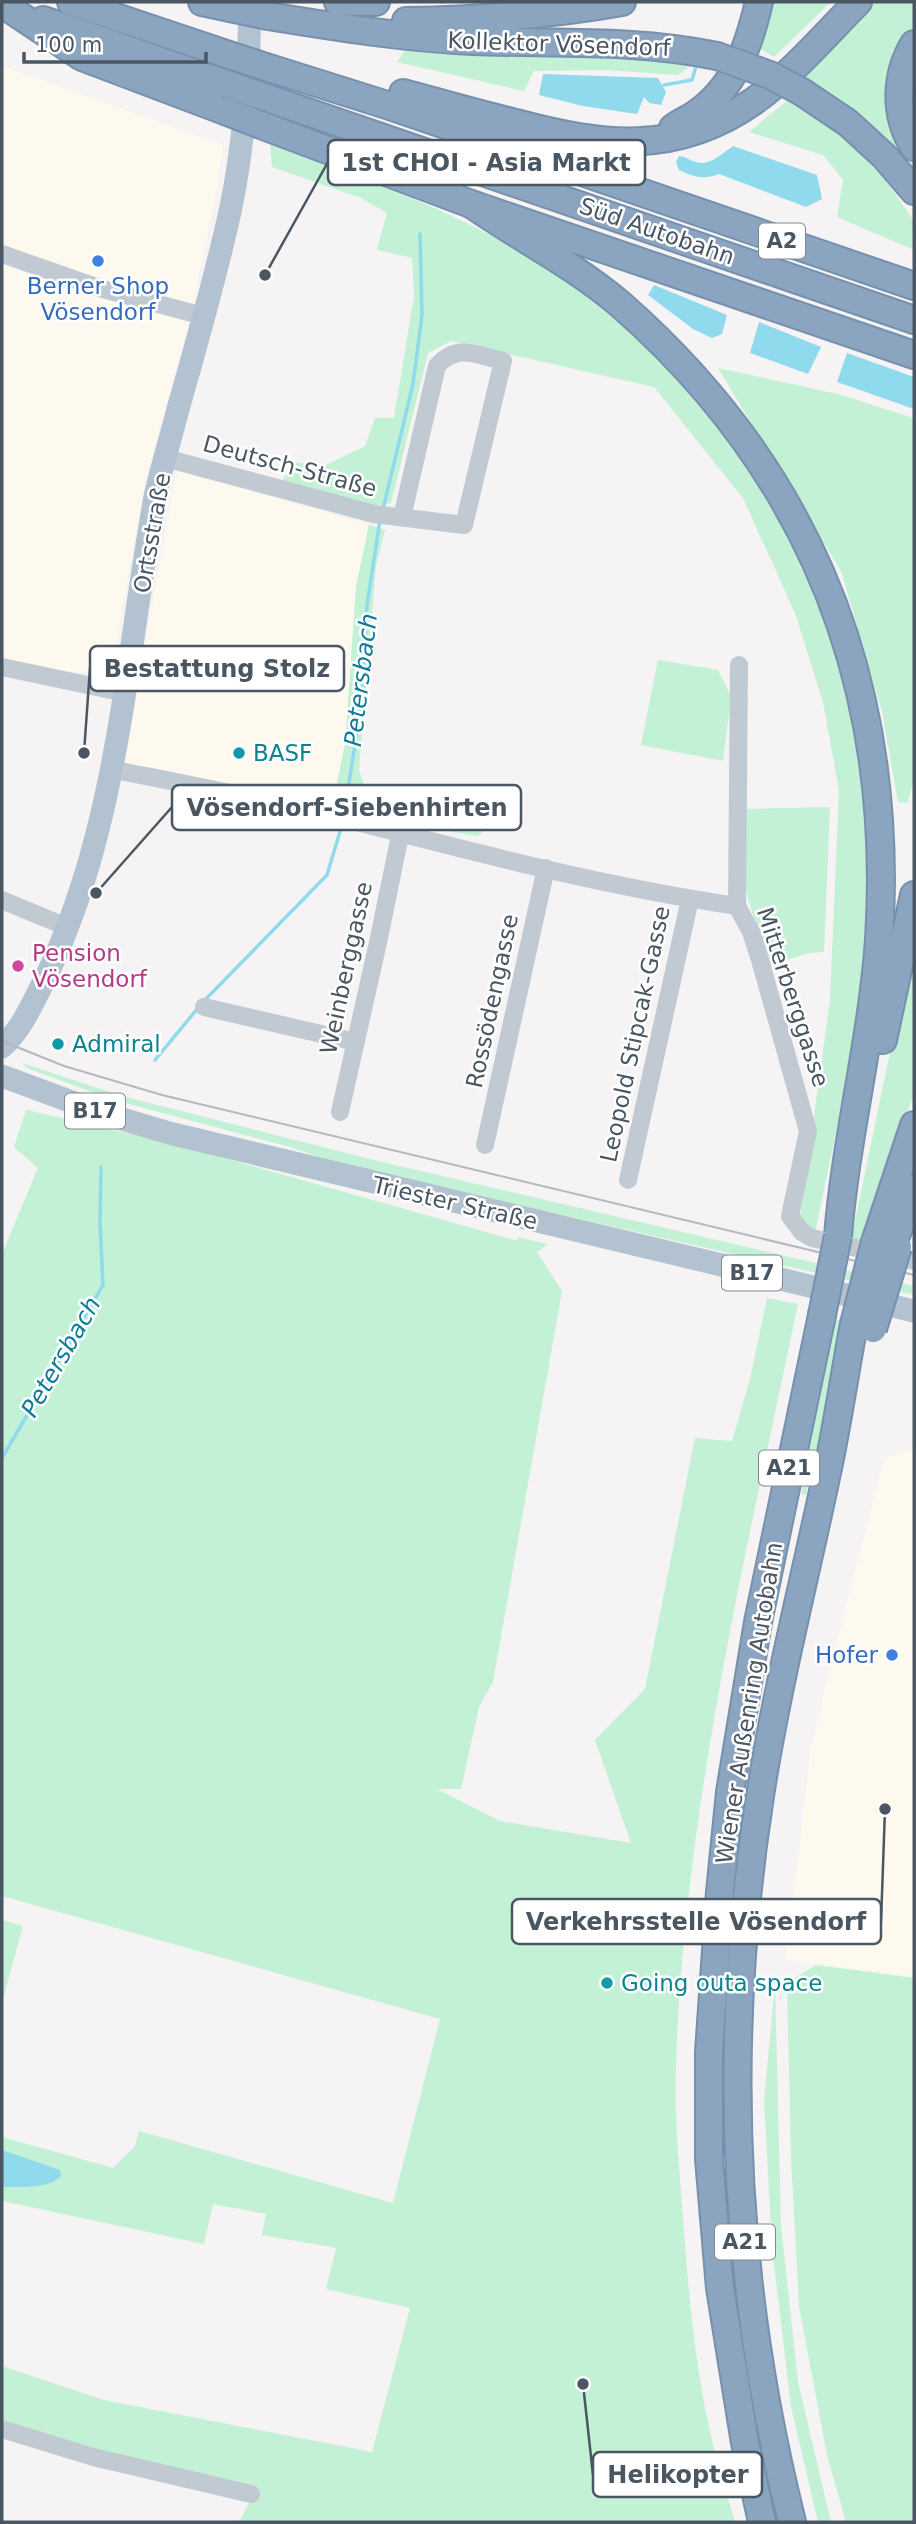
<svg xmlns="http://www.w3.org/2000/svg" width="916" height="2524" viewBox="0 0 916 2524" font-family="'DejaVu Sans',sans-serif">
<style>
.commercial{fill:#fdf9ef}
.green{fill:#c3f1d5}
.water{fill:#90daee}
.lines{fill:none;stroke-linecap:round;stroke-linejoin:round}
.stream{stroke:#90daee;stroke-width:3.5}
.highway-casing{stroke:#7690ad;stroke-width:30}
.minor{stroke:#c1cad2;stroke-width:18}
.major{stroke:#b3c2d1;stroke-width:23}
.highway{stroke:#8ba5c1;stroke-width:26}
.tram{stroke:#b5b8bd;stroke-width:2}
.highway-bridge-casing{stroke:#7690ad;stroke-width:30;stroke-linecap:butt}
.highway-bridge{stroke:#8ba5c1;stroke-width:26}
.shop-dot{fill:#3f7fe0;stroke:#fff;stroke-width:2.5}
.culture-dot{fill:#0f9aa8;stroke:#fff;stroke-width:2.5}
.hotel-dot{fill:#d1479c;stroke:#fff;stroke-width:2.5}
.labels{text-anchor:middle;stroke-width:5;stroke-linejoin:round;paint-order:stroke}
.shield{fill:#fff;stroke:#808990;stroke-width:2}
.shield-label{font-size:21px;font-weight:bold;fill:#4a5661}
.street-label{font-size:23px;fill:#4a5661;stroke:#fff}
.shop-label{font-size:23px;fill:#366cbe;stroke:#fff}
.culture-label{font-size:23px;fill:#0d838f;stroke:#fff;text-anchor:start}
.hotel-label{font-size:23px;fill:#b23c85;stroke:#fff;text-anchor:start}
.water-label{font-size:24px;font-style:italic;fill:#0c7c9b;stroke:#fff}
.leader{fill:none;stroke:#4a5661;stroke-width:2.5}
.callout-dot{fill:#4a5661;stroke:#fff;stroke-width:2.5}
.callout{fill:#fff;stroke:#4a5661;stroke-width:2.5}
.callout-label{font-size:24px;text-anchor:middle;font-weight:bold;fill:#4a5661}
</style>
<rect width="100%" height="100%" fill="#f5f3f3"/>
<!-- commercial -->
<g class="commercial">
<path d="M2 66 223 145 218 184 188 327 145 481 112 667 103 666 102 674 54 670 2 660Z"/>
<path d="M177 470 369 525 356 587 345 744 331 812 123 764Z"/>
<path d="M914 1450V1976L786 1960 810 1754 823 1696 884 1458Z"/>
</g>
<!-- green -->
<g class="green">
<path d="M768 2H831L774 57 759 48Z"/>
<path d="M873 2H914L908 154 914 161V170C881 131 843 96 797 73Z"/>
<path d="M405 51 632 55 689 67 678 75 606 70 534 71 524 91 397 62Z"/>
<path d="M788 100 841 133 884 178 914 221 912 249 837 217 843 180 823 155 749 132Z"/>
<path d="M270 143C372 181 477 219 568 281 747 404 861 625 868 841 872 977 840 1111 813 1243L797 1239 830 1000 839 790 823 702 795 613 743 498 654 387 451 341 428 353 391 503 374 506 281 483 293 462 324 466 365 446 375 418H394L414 296 412 258 377 250 387 213 361 198 272 167Z"/>
<path d="M718 368 838 394 914 418V780L907 803 898 802 882 711 841 571Z"/>
<path d="M369 525 385 530 376 566 359 770 369 799 488 827 478 836 331 812 345 744 356 587Z"/>
<path d="M658 660 718 670 731 697 723 761 641 745Z"/>
<path d="M830 807 824 952 809 953 767 966 744 883 743 809Z"/>
<path d="M914 937V1095L902 1125 867 1240 861 1239 859 1245 851 1240Z"/>
<path d="M22 1063 122 1096 378 1161 914 1286V1295L346 1166 290 1147 114 1100 29 1069Z"/>
<path d="M26 1110 167 1142 518 1241 517 1237 548 1244 537 1252 562 1291 493 1682 479 1707 461 1789H437L500 1821 631 1843 595 1740 645 1689 695 1438 732 1441 750 1379 767 1298 798 1304C746 1554 685 1806 676 2062 674 2114 679 2166 683 2217 688 2287 694 2358 709 2427 716 2459 726 2491 735 2522H239L256 2490 2 2425V2366L104 2400 372 2452 410 2308 326 2289 336 2248 262 2235 266 2214 213 2204 204 2244 2 2201V2137L113 2168 135 2146 139 2131 393 2203 440 2019 2 1896V1254L38 1168 14 1147Z"/>
<path d="M835 1319 846 1322 806 1495 801 1494 804 1480 799 1478Z"/>
<path d="M2 1920 23 1926 2 2003Z"/>
<path d="M816 1965 914 1978V2522H846L827 2455 799 2306 791 2157 787 1983Z"/>
<path d="M775 1985 781 2226 798 2382 831 2522H818L791 2407 772 2247 764 2100Z"/>
</g>
<!-- water -->
<g class="water">
<path d="M543 74 658 78 666 92 661 105 649 103 644 97 637 114 583 106 539 95Z"/>
<path d="M733 146 817 175 822 199 806 207 719 174C703 180 694 177 679 170L676 162 679 156C687 157 694 163 702 163 713 163 724 152 733 146Z"/>
<path d="M654 285 727 315 722 334 712 338 693 329 648 295Z"/>
<path d="M759 322 821 347 808 374 750 353Z"/>
<path d="M847 353 914 377V409L837 382Z"/>
<path d="M2 2150 60 2170 61 2176C49 2189 19 2187 2 2187Z"/>
</g>
<g class="lines">
<!-- stream -->
<g class="stream">
<path d="M664 85 692 80 697 63"/>
<path d="M383 509 413 384 422 315 420 234"/>
<path d="M344 814 362 701 367 605 380 520"/>
<path d="M203 1002 327 875 342 825"/>
<path d="M155 1060 198 1008"/>
<path d="M2 1458 103 1285 100 1223 101 1167"/>
</g>
<!-- highway casing -->
<g class="highway-casing">
<g id="highway">
<path d="M71 2 229 55"/>
<path d="M202 2 230 8"/>
<path d="M338 2H376"/>
<path d="M10 9 82 57 225 111"/>
<path d="M268 16C336 27 404 38 473 41 555 44 636 39 717 56"/>
<path d="M43 20 227 84"/>
<path d="M406 21C479 20 550 15 622 2"/>
<path d="M914 44C895 76 894 115 914 147"/>
<path d="M266 67 390 106 914 286"/>
<path d="M802 92 848 123 885 157 914 191"/>
<path d="M403 93C441 103 478 114 516 123 603 146 676 156 754 101 793 73 825 35 858 2"/>
<path d="M264 97 914 320"/>
<path d="M261 125 471 204 914 355"/>
<path d="M673 128C680 122 689 119 696 114 735 87 749 45 759 2"/>
<path d="M471 204C520 238 574 265 620 304 812 472 895 686 879 940 872 1039 846 1137 838 1236"/>
<path d="M883 1040 914 895"/>
<path d="M875 1242 914 1125"/>
<path d="M892 1246 914 1189"/>
<path d="M762 2522 745 2443 720 2288 709 2159V2052L720 1892 730 1792 758 1622 822 1315"/>
<path d="M792 2522C732 2283 722 2040 760 1796 777 1686 805 1578 828 1468 838 1420 845 1372 854 1324"/>
</g>
</g>
<!-- minor -->
<g class="minor">
<path d="M2 254 99 288 203 316"/>
<path d="M165 458 374 514 464 525 503 361C476 355 457 343 437 366L402 517"/>
<path d="M739 665 737 906 751 932 760 960 808 1131 790 1216 802 1232 812 1238 914 1261"/>
<path d="M2 667 125 693"/>
<path d="M110 769C190 785 270 800 349 820 477 853 606 887 737 906"/>
<path d="M2 900 67 927"/>
<path d="M204 1007 356 1042"/>
<path d="M340 1112 379 938 400 835"/>
<path d="M485 1145 546 868"/>
<path d="M628 1180 690 899"/>
<path d="M2 2429 93 2457 251 2494"/>
</g>
<!-- major -->
<g class="major">
<path d="M2 1047C19 1032 30 1009 40 989 118 837 125 662 155 497 161 469 170 441 177 413 196 345 216 277 231 207 245 140 249 71 250 2"/>
<path d="M2 1076 99 1112 169 1133 914 1311"/>
</g>
<!-- highway -->
<use href="#highway" class="highway"/>
<!-- tram -->
<path class="tram" d="M2 1041 64 1066 162 1095 914 1275"/>
<!-- highway-bridge casing -->
<g class="highway-bridge-casing">
<g id="highway-bridge">
<path d="M230 8 268 16"/>
<path d="M229 55 266 67"/>
<path d="M717 56 770 75 802 92"/>
<path d="M227 84 264 97"/>
<path d="M225 111 261 125"/>
<path d="M822 1315 838 1236"/>
<path d="M854 1324 875 1242"/>
<path d="M873 1329 898 1247"/>
</g>
</g>
<!-- highway-bridge -->
<use href="#highway-bridge" class="highway-bridge"/>
</g>
<!-- markers -->
<g class="shop-dot">
<circle cx="98" cy="261" r="7"/>
<circle cx="892" cy="1655" r="7"/>
</g>
<g class="culture-dot">
<circle cx="239" cy="753" r="7"/>
<circle cx="58" cy="1044" r="7"/>
<circle cx="607" cy="1983" r="7"/>
</g>
<circle class="hotel-dot" cx="18" cy="966" r="7"/>
<g class="labels">
<!-- shield labels -->
<g class="shield">
<rect x="759" y="223.5" width="46" height="35" rx="5"/>
<rect x="65" y="1093.5" width="60" height="35" rx="5"/>
<rect x="722" y="1255.5" width="60" height="35" rx="5"/>
<rect x="759" y="1450.5" width="60" height="35" rx="5"/>
<rect x="715" y="2224.5" width="60" height="35" rx="5"/>
</g>
<g class="shield-label">
<text x="782" y="248">A2</text>
<text x="95" y="1118">B17</text>
<text x="752" y="1280">B17</text>
<text x="789" y="1475">A21</text>
<text x="745" y="2249">A21</text>
</g>
<!-- street labels -->
<g class="street-label">
<text transform="translate(559 44) rotate(2)" y="8">Kollektor Vösendorf</text>
<text transform="translate(657 231) rotate(19)" y="8">Süd Autobahn</text>
<text transform="translate(290 466) rotate(15)" y="8">Deutsch-Straße</text>
<text transform="translate(152 533) rotate(-80)" y="8">Ortsstraße</text>
<text transform="translate(346 968) rotate(-78)" y="8">Weinberggasse</text>
<text transform="translate(793 997) rotate(72)" y="8">Mitterberggasse</text>
<text transform="translate(492 1001) rotate(-78)" y="8">Rossödengasse</text>
<text transform="translate(635 1034) rotate(-78)" y="8">Leopold Stipcak-Gasse</text>
<text transform="translate(455 1203) rotate(13)" y="8">Triester Straße</text>
<text transform="translate(749 1703) rotate(-81)" y="8">Wiener Außenring Autobahn</text>
</g>
<!-- shop labels -->
<g class="shop-label">
<text x="98" y="294">Berner Shop<tspan x="98" dy="26">Vösendorf</tspan></text>
<text x="878" y="1663" text-anchor="end">Hofer</text>
</g>
<!-- culture labels -->
<g class="culture-label">
<text x="253" y="761">BASF</text>
<text x="72" y="1052">Admiral</text>
<text x="621" y="1991">Going outa space</text>
</g>
<!-- hotel labels -->
<g class="hotel-label">
<text x="32" y="961">Pension<tspan x="32" dy="26">Vösendorf</tspan></text>
</g>
<!-- water labels -->
<g class="water-label">
<text transform="translate(361 680) rotate(-83)" y="8">Petersbach</text>
<text transform="translate(61 1357) rotate(-60)" y="8">Petersbach</text>
</g>
</g>
<!-- callouts -->
<path class="leader" d="M265 275L328 162M84 753L90 668M96 893L172 807M885 1809L881 1922M583 2384L593 2475"/>
<g class="callout-dot">
<circle cx="265" cy="275" r="7"/>
<circle cx="84" cy="753" r="7"/>
<circle cx="96" cy="893" r="7"/>
<circle cx="885" cy="1809" r="7"/>
<circle cx="583" cy="2384" r="7"/>
</g>
<g class="callout">
<rect x="328" y="140" width="317" height="45" rx="7"/>
<rect x="90" y="646" width="254" height="45" rx="7"/>
<rect x="172" y="785" width="349" height="45" rx="7"/>
<rect x="512" y="1899" width="369" height="45" rx="7"/>
<rect x="593" y="2452" width="169" height="45" rx="7"/>
</g>
<g class="callout-label">
<text x="486" y="171">1st CHOI - Asia Markt</text>
<text x="217" y="677">Bestattung Stolz</text>
<text x="347" y="816">Vösendorf-Siebenhirten</text>
<text x="696" y="1930">Verkehrsstelle Vösendorf</text>
<text x="678" y="2483">Helikopter</text>
</g>
<!-- border -->
<rect width="916" height="2524" fill="none" stroke="#4a5661" stroke-width="7"/>
<!-- scale -->
<path d="M24 52v10h182v-10" fill="none" stroke="#4a5661" stroke-width="3.5"/>
<text x="35" y="52" font-size="21" fill="#4a5661" stroke="#ffffff" stroke-width="5" paint-order="stroke">100 m</text>
</svg>
